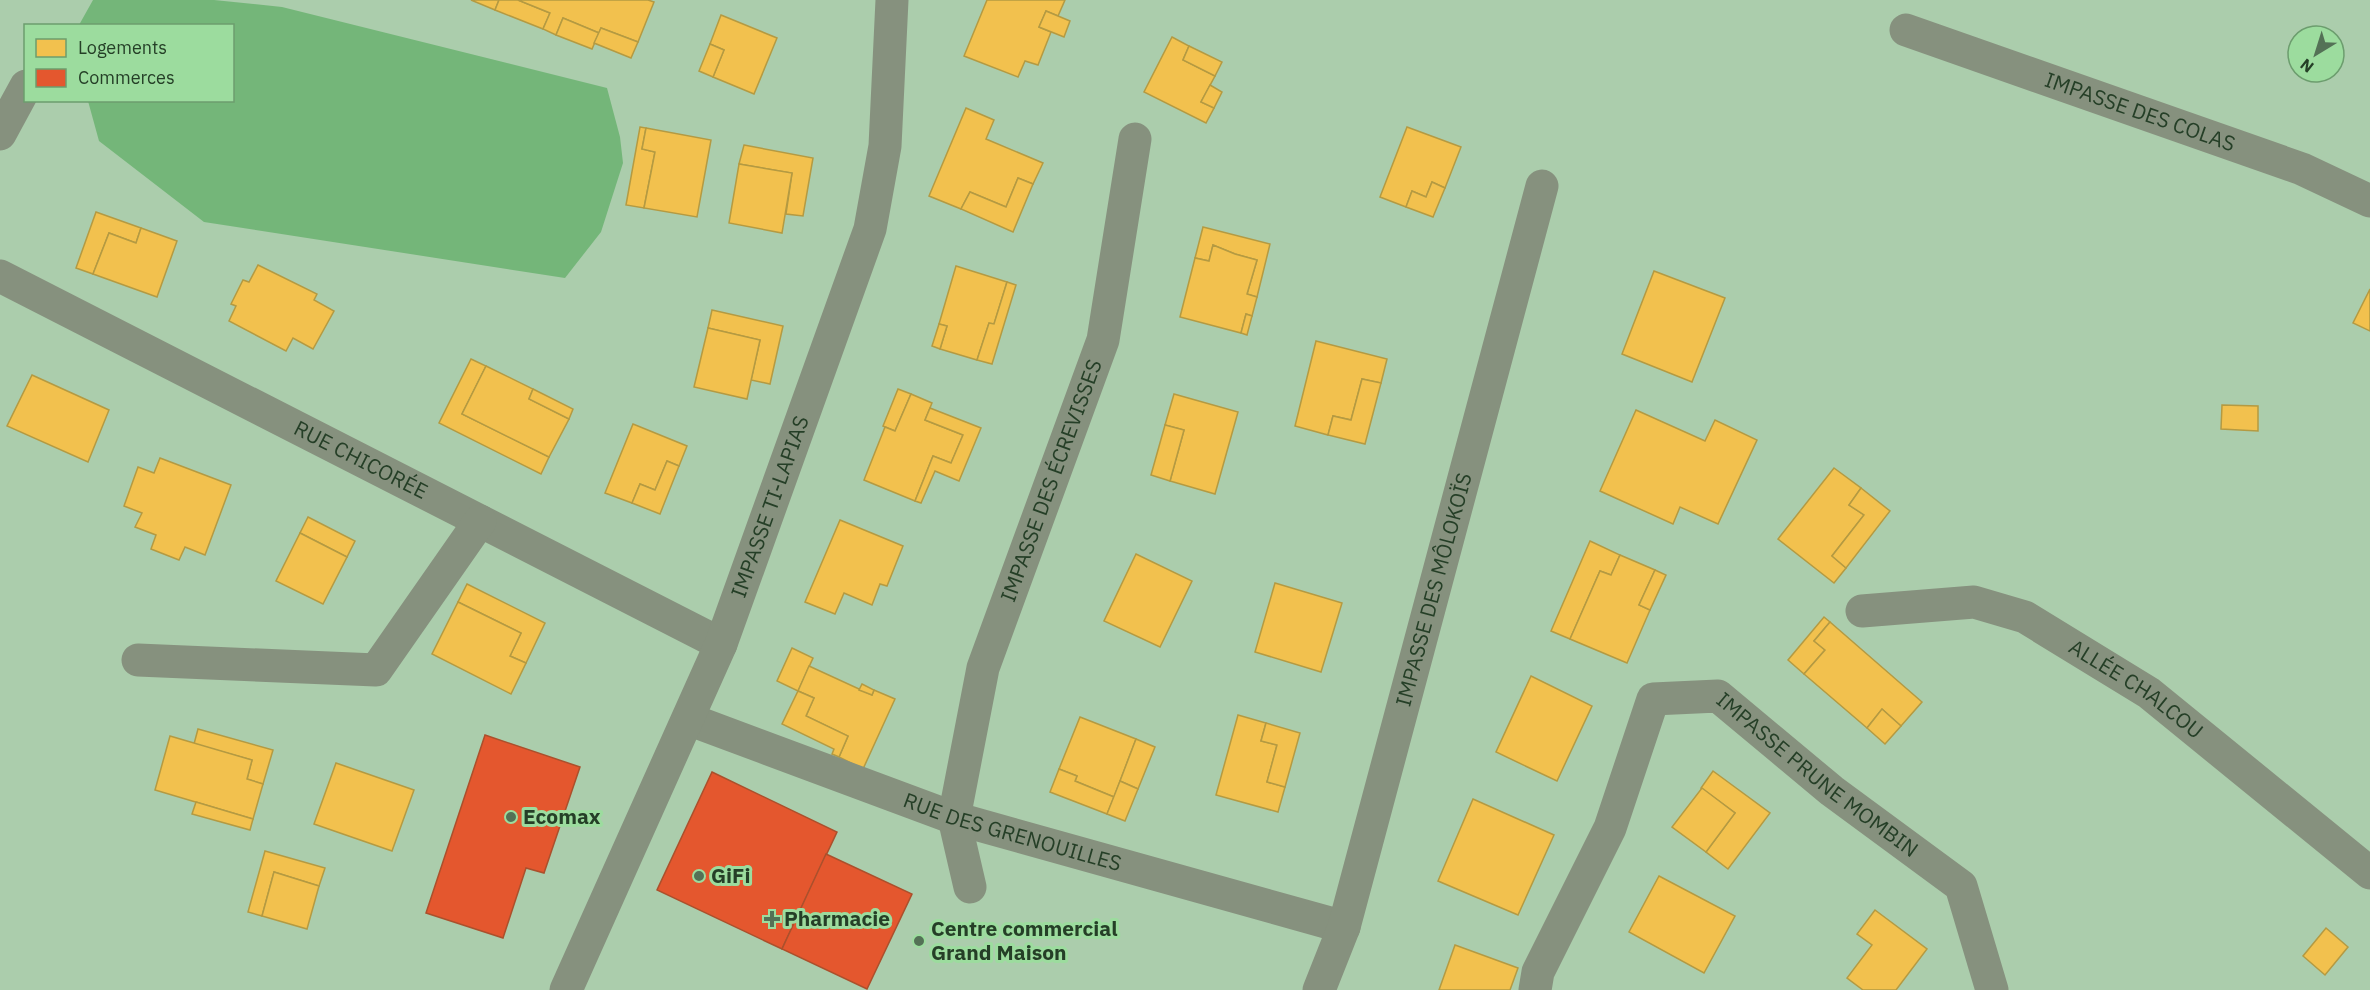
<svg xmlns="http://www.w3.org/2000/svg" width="2370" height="990" viewBox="0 0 2370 990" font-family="'IBM Plex Sans',sans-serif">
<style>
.water{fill:#74b679}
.homes{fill:#f2c14e;stroke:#b49a42;stroke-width:1.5}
.shops{fill:#e4572e;stroke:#ab502c;stroke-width:1.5}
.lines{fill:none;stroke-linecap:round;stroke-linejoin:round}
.minor{stroke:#86917e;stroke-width:33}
.poi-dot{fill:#547156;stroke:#9cdc9e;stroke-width:2}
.labels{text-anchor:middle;stroke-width:6;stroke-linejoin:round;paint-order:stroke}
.street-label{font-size:21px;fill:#253f27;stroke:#9cdc9e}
.poi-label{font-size:21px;font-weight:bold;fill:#253f27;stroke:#9cdc9e;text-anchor:start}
</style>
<rect width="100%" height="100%" fill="#abcdac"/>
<!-- water -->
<path class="water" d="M93 0H214L282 7 607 88 620 137 623 163 601 232 565 278 204 222 99 141 88 101 232 100V26L79 25Z"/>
<!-- homes -->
<g class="homes">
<path d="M471 0H499L495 10Z"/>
<path d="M499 0H518L550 13 543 29 495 10Z"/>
<path d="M518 0H648L654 2 638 42 601 28 599 33 563 18 556 35 543 29 550 13Z"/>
<path d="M987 0H1065L1058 16 1046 11 1039 27 1051 32 1038 65 1025 61 1018 77 964 56Z"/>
<path d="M1046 11 1070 21 1064 37 1039 27Z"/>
<path d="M721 15 777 38 754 94 713 77 724 50 710 44Z"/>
<path d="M563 18 599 33 592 49 556 35Z"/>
<path d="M601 28 638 42 631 58 594 43Z"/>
<path d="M1172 37 1189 46 1183 60 1215 76 1201 102 1214 108 1206 123 1144 92Z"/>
<path d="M710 44 724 50 713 77 699 71Z"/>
<path d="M1189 46 1222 62 1215 76 1183 60Z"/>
<path d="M1210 85 1222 92 1214 108 1201 102Z"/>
<path d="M966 108 994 120 986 139 1043 163 1033 184 1018 178 1006 207 970 192 961 209 929 196Z"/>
<path d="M640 127 646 128 642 149 655 152 644 208 626 205Z"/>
<path d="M1407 127 1461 147 1445 188 1432 182 1426 197 1412 191 1406 207 1380 197Z"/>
<path d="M646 128 711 140 697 217 644 208 655 152 642 149Z"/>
<path d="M744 145 813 158 803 216 786 214 792 173 739 164Z"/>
<path d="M739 164 792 173 782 233 729 223Z"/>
<path d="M1018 178 1033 184 1013 232 961 209 970 192 1006 207Z"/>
<path d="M1432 182 1445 188 1433 217 1406 207 1412 191 1426 197Z"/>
<path d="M96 212 141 228 136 243 109 233 93 274 76 268Z"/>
<path d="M1203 227 1270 244 1257 297 1247 294 1257 260 1235 254 1213 245 1209 261 1195 258Z"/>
<path d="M141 228 177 241 157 297 93 274 109 233 136 243Z"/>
<path d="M1213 245 1235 254 1257 260 1247 294 1257 297 1252 316 1246 314 1241 333 1180 317 1195 258 1209 261Z"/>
<path d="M258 265 317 294 314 300 334 311 313 349 293 338 286 351 229 321 236 306 231 304 243 280 249 282Z"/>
<path d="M956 266 1007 282 994 324 989 323 977 360 940 349 947 326 939 324Z"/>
<path d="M1654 271 1725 298 1692 382 1622 354Z"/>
<path d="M1007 282 1016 285 992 364 977 360 989 323 994 324Z"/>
<path d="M2370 289V331L2353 323Z"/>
<path d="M712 310 783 326 770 384 751 380 760 340 708 328Z"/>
<path d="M1246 314 1252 316 1247 335 1241 333Z"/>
<path d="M939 324 947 326 940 349 932 346Z"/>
<path d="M708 328 760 340 747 399 694 387Z"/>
<path d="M1316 341 1387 359 1381 383 1362 379 1351 420 1333 416 1328 435 1295 426Z"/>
<path d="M471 359 486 366 462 414 549 457 541 474 439 423Z"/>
<path d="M486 366 533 389 529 399 569 419 549 457 462 414Z"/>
<path d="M32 375 109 410 88 462 7 426Z"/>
<path d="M1362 379 1381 383 1365 444 1328 435 1333 416 1351 420Z"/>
<path d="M533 389 573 409 569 419 529 399Z"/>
<path d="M898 389 911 394 895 431 883 426Z"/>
<path d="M911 394 932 403 925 420 963 435 951 463 933 456 915 501 864 480 885 427 895 431Z"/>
<path d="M1174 394 1238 412 1215 494 1170 481 1184 430 1165 425Z"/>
<path d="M2222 405 2258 406V431L2221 429Z"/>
<path d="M930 408 981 428 959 481 935 471 921 503 915 501 933 456 951 463 963 435 925 420Z"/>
<path d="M1636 410 1705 441 1715 420 1757 440 1718 524 1680 507 1673 524 1600 491Z"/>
<path d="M633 424 687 446 679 466 667 461 655 490 640 484 632 503 605 493Z"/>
<path d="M1165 425 1184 430 1170 481 1151 475Z"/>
<path d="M160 458 231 485 205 555 185 547 179 560 151 549 156 535 135 527 142 513 124 506 138 467 154 473Z"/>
<path d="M667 461 679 466 660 514 632 503 640 484 655 490Z"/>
<path d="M1834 468 1861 488 1849 505 1864 515 1832 556 1846 568 1834 583 1778 539Z"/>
<path d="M1861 488 1890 511 1846 568 1832 556 1864 515 1849 505Z"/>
<path d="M308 517 355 541 347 557 300 533Z"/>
<path d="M840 520 903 546 887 586 880 584 872 605 844 593 835 614 805 602Z"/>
<path d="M300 533 347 557 323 604 276 581Z"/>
<path d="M1590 541 1620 555 1611 575 1600 571 1570 639 1551 631Z"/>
<path d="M1136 554 1192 581 1160 647 1104 621Z"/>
<path d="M1620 555 1655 570 1639 605 1650 610 1627 663 1570 639 1600 571 1611 575Z"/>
<path d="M1655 570 1666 575 1650 610 1639 605Z"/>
<path d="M1275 583 1342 603 1321 672 1255 652Z"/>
<path d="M467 584 545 623 526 663 510 656 521 633 458 602Z"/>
<path d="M458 602 521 633 510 656 526 663 511 694 432 654Z"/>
<path d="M1824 617 1830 622 1814 641 1825 650 1804 674 1788 660Z"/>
<path d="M1830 622 1922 702 1901 726 1882 709 1867 728 1804 674 1825 650 1814 641Z"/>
<path d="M792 648 813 658 798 691 777 681Z"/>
<path d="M809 666 872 695 874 690 895 699 863 769 839 757 848 736 806 716 814 698 798 691Z"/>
<path d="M1531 676 1592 706 1557 781 1496 752Z"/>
<path d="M862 684 874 690 872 695 859 690Z"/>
<path d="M798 691 814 698 806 716 848 736 839 757 832 754 834 749 782 724Z"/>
<path d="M1882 709 1901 726 1885 744 1867 728Z"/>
<path d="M1238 715 1266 723 1261 741 1277 745 1267 782 1285 787 1278 812 1216 795Z"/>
<path d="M1080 717 1136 739 1114 797 1075 781 1077 776 1059 769Z"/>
<path d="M1266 723 1300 733 1285 787 1267 782 1277 745 1261 741Z"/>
<path d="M198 729 273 750 263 784 247 779 252 760 194 744Z"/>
<path d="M170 736 252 760 247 779 263 784 253 819 155 790Z"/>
<path d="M1136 739 1155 747 1138 789 1120 781Z"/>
<path d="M336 763 414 790 392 851 314 824Z"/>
<path d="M1059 769 1077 776 1075 781 1114 797 1107 814 1050 792Z"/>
<path d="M1713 771 1770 813 1728 869 1706 852 1735 813 1701 788Z"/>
<path d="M1120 781 1138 789 1125 821 1107 814Z"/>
<path d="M1702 788 1735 813 1706 852 1672 827Z"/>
<path d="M1473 799 1554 835 1518 915 1438 881Z"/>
<path d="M196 802 253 819 250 830 192 814Z"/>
<path d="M265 851 325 868 319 886 274 872 262 916 248 912Z"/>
<path d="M274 872 319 886 307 929 262 916Z"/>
<path d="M1659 876 1735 916 1704 973 1629 932Z"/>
<path d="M1875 910 1927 949 1896 990H1863L1847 978 1872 945 1857 934Z"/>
<path d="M2326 928 2348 947 2325 975 2303 956Z"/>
<path d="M1455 945 1518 968 1510 990H1439Z"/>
</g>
<!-- shops -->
<g class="shops">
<path d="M485 735 580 767 544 873 526 868 503 938 426 913Z"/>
<path d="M712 772 837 832 782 949 657 890Z"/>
<path d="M826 854 912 894 867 989 782 949Z"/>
</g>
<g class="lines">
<!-- minor -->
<g class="minor">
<path id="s1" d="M1906 30 2302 169 2370 201"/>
<path d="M0 134 26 86"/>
<path id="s2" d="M0 276 721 644"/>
<path id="s3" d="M1862 611 1974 602 2025 617 2149 693 2370 873"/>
<path d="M138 660 376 670 480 521"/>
<path id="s4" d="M688 719 954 818 1344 927"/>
<path id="s5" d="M970 887 954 818 983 668 1103 340 1135 139"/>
<path id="s6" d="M566 990 721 644 870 229 885 146 892 0"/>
<path id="s7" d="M1319 990 1344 927 1542 186"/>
<path id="s8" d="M1535 990 1538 972 1610 828 1653 699 1718 696 1832 791 1961 886 1992 990"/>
</g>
</g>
<!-- markers -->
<g class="poi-dot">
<circle cx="511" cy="817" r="6"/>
<circle cx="699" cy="876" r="6"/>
<path d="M769 910h6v6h6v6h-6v6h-6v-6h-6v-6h6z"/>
<circle cx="919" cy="941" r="6"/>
</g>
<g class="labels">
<!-- street labels -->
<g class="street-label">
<text dy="7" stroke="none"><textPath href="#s1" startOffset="248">IMPASSE DES COLAS</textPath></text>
<text dy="7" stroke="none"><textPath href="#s2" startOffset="405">RUE CHICORÉE</textPath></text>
<text dy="7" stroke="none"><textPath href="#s5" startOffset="423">IMPASSE DES ÉCREVISSES</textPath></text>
<text dy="7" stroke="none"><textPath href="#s6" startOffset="525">IMPASSE TI-LAPIAS</textPath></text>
<text dy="7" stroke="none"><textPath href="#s7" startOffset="417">IMPASSE DES MÔLOKOÏS</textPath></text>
<text dy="7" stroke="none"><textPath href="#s3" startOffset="298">ALLÉE CHALCOU</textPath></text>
<text dy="7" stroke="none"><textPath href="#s8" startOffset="507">IMPASSE PRUNE MOMBIN</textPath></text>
<text dy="7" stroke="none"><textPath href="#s4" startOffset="344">RUE DES GRENOUILLES</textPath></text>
</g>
<!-- poi labels -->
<g class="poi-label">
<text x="523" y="824">Ecomax</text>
<text x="711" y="883">GiFi</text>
<text x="784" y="926">Pharmacie</text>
<text x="931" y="936">Centre commercial<tspan x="931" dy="24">Grand Maison</tspan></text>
</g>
</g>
<!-- legend -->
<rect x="24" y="24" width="210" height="78" fill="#9cdc9e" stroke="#6c9d6e" stroke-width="1.5"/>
<rect x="36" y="39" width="30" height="18" fill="#f2c14e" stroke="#6c9d6e" stroke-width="1.5"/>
<text x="78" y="54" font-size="18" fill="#253f27">Logements</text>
<rect x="36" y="69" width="30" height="18" fill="#e4572e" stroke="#6c9d6e" stroke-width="1.5"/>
<text x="78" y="84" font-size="18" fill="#253f27">Commerces</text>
<!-- north arrow -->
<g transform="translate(2316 54) rotate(218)"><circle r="28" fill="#9cdc9e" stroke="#6c9d6e" stroke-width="1.5"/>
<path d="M0-4.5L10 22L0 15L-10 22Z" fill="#547156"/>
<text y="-9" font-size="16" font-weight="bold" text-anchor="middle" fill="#253f27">N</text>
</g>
</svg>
